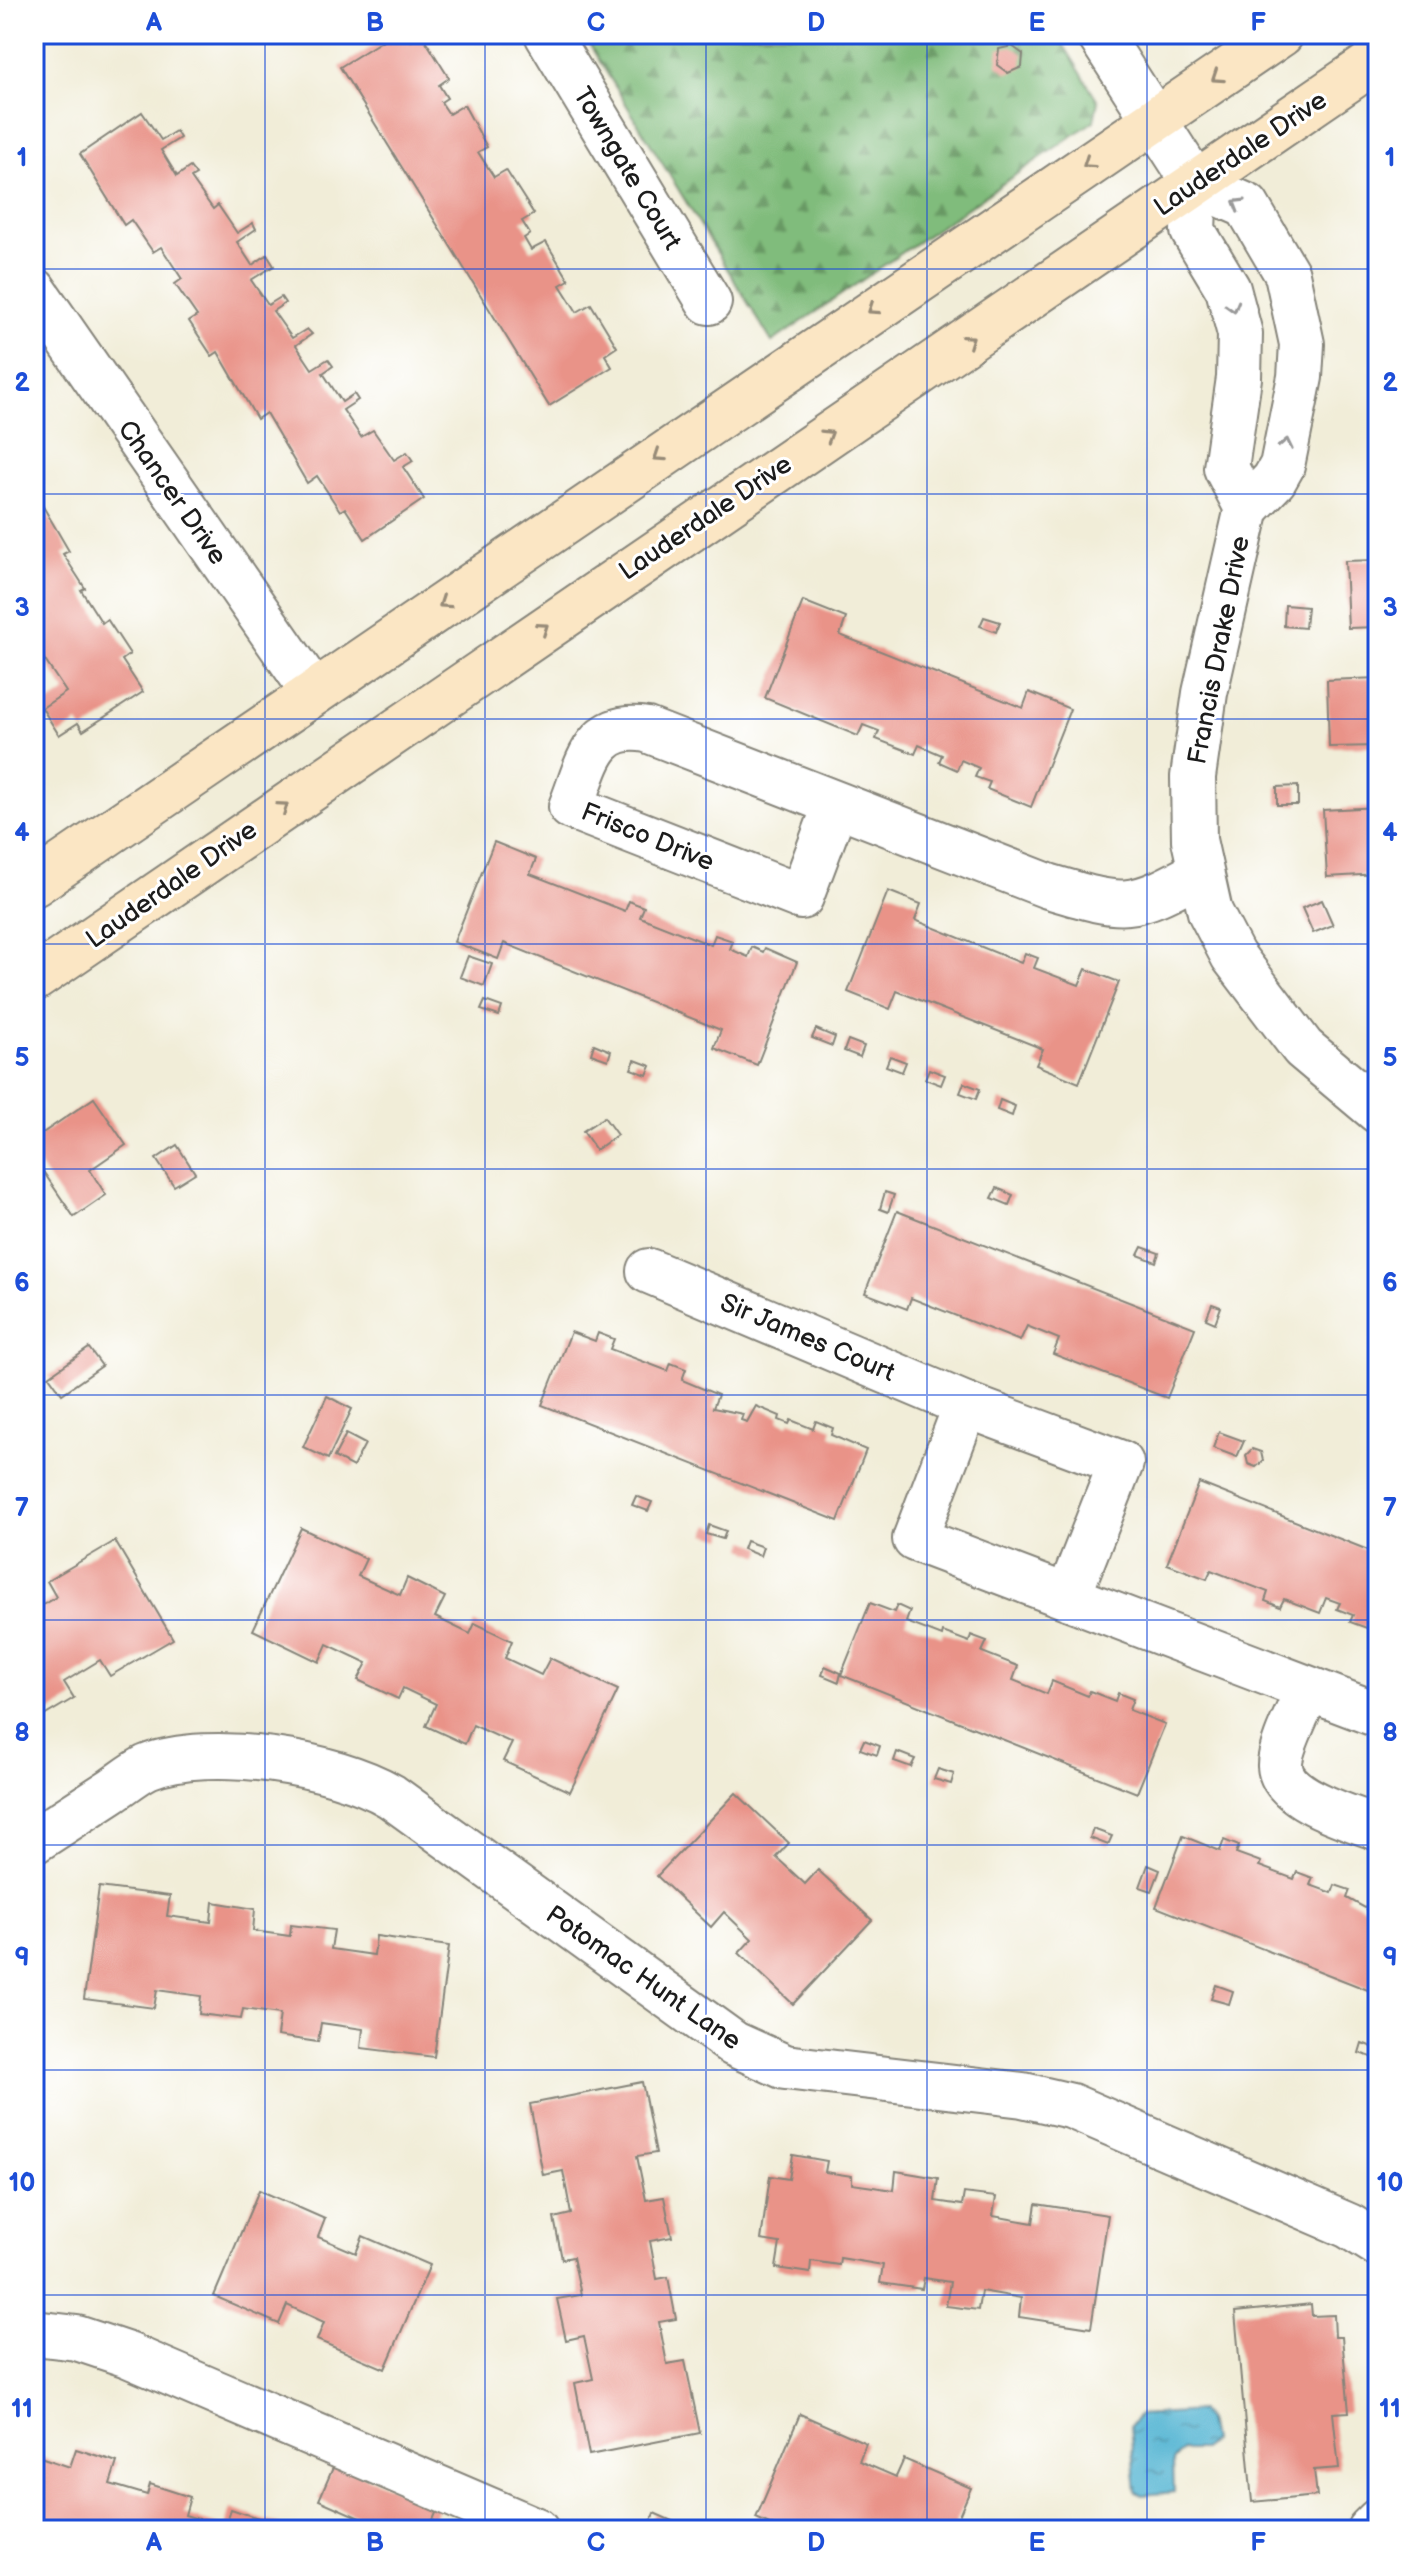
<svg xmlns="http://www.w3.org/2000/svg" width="1412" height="2564" viewBox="0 0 1412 2564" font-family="'Balsamiq Sans',sans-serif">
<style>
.forest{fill:url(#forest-firs);stroke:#4e6c4c;stroke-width:2}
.water{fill:url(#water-ripples);stroke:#386878;stroke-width:2}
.building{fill:#e99388}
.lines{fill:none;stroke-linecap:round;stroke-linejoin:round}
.street-casing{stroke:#86847a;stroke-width:48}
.secondary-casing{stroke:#86847a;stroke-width:48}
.street{stroke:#fff;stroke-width:44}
.secondary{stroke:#fbe6c4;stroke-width:44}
.oneway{stroke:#978b78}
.oneway2{stroke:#999}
.grid{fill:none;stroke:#1d4ed8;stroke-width:2;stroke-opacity:0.55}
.labels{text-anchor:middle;stroke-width:6;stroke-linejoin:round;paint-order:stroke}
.street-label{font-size:26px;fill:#1c1c1c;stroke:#fff}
.neatline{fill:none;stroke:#1d4ed8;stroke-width:3}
.grid-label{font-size:26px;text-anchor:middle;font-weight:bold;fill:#1d4ed8}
</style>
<defs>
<pattern id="forest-firs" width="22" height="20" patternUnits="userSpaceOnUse" patternTransform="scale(2)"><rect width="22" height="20" fill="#80bc7b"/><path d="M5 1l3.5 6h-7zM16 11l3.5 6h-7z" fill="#689864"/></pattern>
<pattern id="water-ripples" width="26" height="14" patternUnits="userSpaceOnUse" patternTransform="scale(2)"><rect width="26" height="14" fill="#55b5d3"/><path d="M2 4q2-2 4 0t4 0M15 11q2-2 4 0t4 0" fill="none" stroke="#4692aa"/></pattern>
</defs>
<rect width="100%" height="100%" fill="#fff"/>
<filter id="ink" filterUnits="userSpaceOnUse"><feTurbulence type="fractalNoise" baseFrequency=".0125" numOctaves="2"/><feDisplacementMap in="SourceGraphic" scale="16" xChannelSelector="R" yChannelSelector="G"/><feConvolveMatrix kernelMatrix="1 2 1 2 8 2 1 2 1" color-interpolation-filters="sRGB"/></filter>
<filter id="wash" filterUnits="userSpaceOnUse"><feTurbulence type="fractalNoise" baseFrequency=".006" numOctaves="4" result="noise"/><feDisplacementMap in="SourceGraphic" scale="32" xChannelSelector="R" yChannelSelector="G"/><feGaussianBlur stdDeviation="1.8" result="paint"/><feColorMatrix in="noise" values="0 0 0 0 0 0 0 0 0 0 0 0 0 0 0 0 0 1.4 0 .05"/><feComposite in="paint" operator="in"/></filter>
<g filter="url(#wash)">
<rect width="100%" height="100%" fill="#f1edd8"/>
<!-- forest -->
<path class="forest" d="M583 34H1057L1098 101 1094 121 772 342Z"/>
<!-- water -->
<path class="water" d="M1200 2411 1207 2420 1211 2441 1203 2450H1182L1173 2461 1174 2492 1142 2495 1136 2492 1130 2426 1139 2415Z"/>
<g id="blocks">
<!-- building -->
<g class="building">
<path d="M393 34H407L411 41 422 35 449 78 439 85 447 98 441 102 449 114 464 105 487 147 478 152 494 177 506 170 534 214 522 221 530 234 524 238 531 250 546 242 569 280 560 285 577 312 591 304 617 347 605 355 612 367 549 406 340 67Z"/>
<path d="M1012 46 1023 54 1022 67 1008 73 997 65 999 49Z"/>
<path d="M142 112 161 140 176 131 180 138 161 150 177 176 190 167 196 175 191 178 213 209 218 205 237 233 253 223 256 229 237 242 252 265 267 255 274 266 251 280 268 305 281 297 285 303 273 311 292 338 307 329 312 334 296 345 312 369 328 359 333 366 323 373 342 402 354 394 358 400 343 410 361 437 373 430 394 460 407 452 413 461 403 467 424 499 365 539 345 508 340 511 317 476 307 483 266 413 257 419 218 352 212 356 189 321 197 316 175 284 182 279 161 247 153 252 131 220 124 225 80 154Z"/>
<path d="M34 491 69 551 63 554 85 588 81 590 102 623 107 619 130 654 122 660 143 692 83 731 78 723 59 735 42 708 66 692 34 644Z"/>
<path d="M1378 560V627L1348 628 1345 561Z"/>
<path d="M803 601 846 618 840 635 1023 708 1029 692 1070 709 1031 807 987 789 990 782 975 777 979 768 961 760 957 770 939 762 942 755 919 745 915 754 876 739 879 731 863 725 858 736 765 698Z"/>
<path d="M1285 605 1307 607 1305 628 1284 626Z"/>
<path d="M984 617 1000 622 996 632 980 626Z"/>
<path d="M1378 678V746L1329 747 1327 680Z"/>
<path d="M1298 786V805H1277V787Z"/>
<path d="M1378 807V874L1327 877 1323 810Z"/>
<path d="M494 842 536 859 530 874 625 911 629 901 644 907 640 917 711 945 715 935 733 941 730 949 748 957 752 947 763 952 765 948 797 962 757 1065 714 1048 721 1030 504 943 498 959 454 942Z"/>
<path d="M888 891 921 904 915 920 1021 963 1025 953 1038 958 1034 968 1079 985 1086 969 1119 982 1079 1083 1036 1065 1043 1049 897 991 890 1009 848 992Z"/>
<path d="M1322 900 1333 925 1313 933 1302 908Z"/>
<path d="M468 956 492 964 484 986 460 977Z"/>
<path d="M485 1001 502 1007 499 1016 481 1010Z"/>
<path d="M816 1029 835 1037 832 1046 812 1038Z"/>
<path d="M848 1040 864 1046 860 1057 844 1051Z"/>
<path d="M594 1044 611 1051 608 1060 591 1054Z"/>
<path d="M890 1056 906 1062 902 1072 886 1066Z"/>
<path d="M635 1060 651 1066 647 1075 631 1069Z"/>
<path d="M929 1069 945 1075 941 1085 925 1079Z"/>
<path d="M964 1083 980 1089 976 1099 960 1093Z"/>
<path d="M94 1098 126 1145 90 1170 106 1195 74 1217 34 1158V1139Z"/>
<path d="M1000 1100 1015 1106 1012 1116 997 1110Z"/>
<path d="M604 1117 617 1135 596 1150 583 1131Z"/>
<path d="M177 1145 195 1173 174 1186 156 1159Z"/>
<path d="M997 1188 1013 1195 1009 1205 992 1198Z"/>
<path d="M885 1192 894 1195 888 1212 880 1209Z"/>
<path d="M897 1211 1195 1328 1167 1398 1053 1354 1059 1339 1027 1326 1020 1341 911 1298 907 1309 865 1293Z"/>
<path d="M1142 1247 1159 1253 1156 1262 1138 1255Z"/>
<path d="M1212 1304 1221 1307 1215 1323 1206 1319Z"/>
<path d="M571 1332 595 1341 598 1333 614 1339 610 1349 668 1371 671 1363 686 1369 682 1380 718 1395 713 1408 743 1414 741 1420 747 1422 756 1406 780 1416 779 1420 789 1424 791 1420 813 1429 816 1421 833 1428 831 1435 866 1450 838 1521 542 1405Z"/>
<path d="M89 1348 102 1366 62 1394 49 1376Z"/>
<path d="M327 1396 352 1409 328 1459 303 1447Z"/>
<path d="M1219 1432 1244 1441 1237 1457 1213 1448Z"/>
<path d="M346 1434 365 1444 353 1467 334 1457Z"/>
<path d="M1252 1449 1261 1452 1263 1461 1256 1467 1248 1464 1246 1455Z"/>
<path d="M1199 1483 1378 1554V1632L1350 1622 1353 1615 1337 1609 1340 1603 1326 1598 1320 1613 1284 1599 1280 1607 1265 1601 1268 1592 1211 1570 1207 1579 1167 1564Z"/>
<path d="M636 1496 652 1502 648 1511 632 1505Z"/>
<path d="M709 1525 726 1531 723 1539 706 1534Z"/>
<path d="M301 1528 366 1559 358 1576 400 1595 407 1578 445 1597 435 1617 470 1634 475 1623 512 1641 505 1658 541 1675 550 1658 618 1690 570 1792 503 1761 512 1743 473 1725 465 1744 426 1726 436 1704 403 1688 398 1699 358 1680 367 1663 327 1644 319 1662 253 1630Z"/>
<path d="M115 1541 173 1639 110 1676 100 1660 64 1682 74 1698 37 1720 34 1610 56 1597 47 1581Z"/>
<path d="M746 1541 763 1547 760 1556 743 1549Z"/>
<path d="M870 1603 894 1612 897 1605 910 1611 906 1622 942 1636 943 1632 969 1642 971 1635 987 1641 982 1652 1018 1666 1013 1680 1047 1694 1052 1681 1088 1696 1090 1691 1115 1701 1118 1693 1133 1699 1129 1710 1165 1724 1137 1793 841 1675Z"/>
<path d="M825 1666 841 1673 839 1682 822 1675Z"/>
<path d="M864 1740 880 1746 877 1755 860 1749Z"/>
<path d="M897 1752 915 1759 911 1767 894 1761Z"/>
<path d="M938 1769 954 1774 951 1784 934 1779Z"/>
<path d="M736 1793 789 1843 776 1857 805 1884 818 1870 872 1920 793 2004 739 1953 752 1939 724 1912 711 1927 657 1876Z"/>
<path d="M1093 1829 1112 1836 1108 1845 1090 1838Z"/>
<path d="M1183 1836 1220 1851 1224 1840 1239 1846 1236 1853 1261 1862 1259 1866 1294 1879 1297 1872 1313 1878 1310 1885 1332 1893 1335 1885 1350 1890 1347 1898 1378 1915V1994L1156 1907Z"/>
<path d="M1148 1865 1160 1870 1152 1891 1140 1887Z"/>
<path d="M99 1887 170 1896 167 1916 211 1922 213 1902 255 1909 253 1931 290 1936 291 1925 334 1930 331 1949 374 1955 376 1936 449 1946 434 2057 361 2048 363 2029 321 2023 318 2042 277 2036 280 2014 243 2009 241 2019 199 2014 201 1996 157 1990 154 2008 84 1999Z"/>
<path d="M1216 1985 1233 1991 1229 2004 1211 1999Z"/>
<path d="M1362 2043 1378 2049 1375 2058 1359 2053Z"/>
<path d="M642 2082 656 2153 637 2156 646 2200 664 2197 672 2237 650 2241 657 2279 668 2277 676 2319 659 2322 667 2364 685 2361 700 2433 589 2455 575 2383 593 2379 584 2336 566 2340 557 2299 581 2295 573 2257 562 2259 554 2218 571 2214 563 2171 543 2175 530 2104Z"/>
<path d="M793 2155 827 2161 825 2172 852 2176V2184L894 2190 896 2171 938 2178 935 2201 962 2205 964 2193 996 2197 993 2216 1033 2223 1036 2204 1108 2215 1091 2328 1019 2317 1021 2298 981 2291 978 2310 946 2306 950 2282 924 2278 922 2289 880 2283 883 2265 840 2258 839 2265 811 2261 810 2273 776 2268 780 2243 761 2240 770 2176 789 2179Z"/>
<path d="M259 2190 325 2219 318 2237 356 2253 363 2236 430 2265 385 2369 317 2340 324 2322 287 2305 279 2324 214 2296Z"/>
<path d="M1311 2304 1312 2316 1334 2315 1335 2337H1342L1349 2412 1333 2413 1339 2468 1314 2470 1317 2496 1252 2502 1235 2312Z"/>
<path d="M800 2414 866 2443 859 2461 896 2477 904 2459 971 2488 953 2530H783L756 2518Z"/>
<path d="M76 2449 117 2462 110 2484 147 2495 150 2484 190 2497 185 2515 225 2527 231 2509 294 2530H34V2455L70 2467Z"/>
<path d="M335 2463 438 2508 429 2530H387L319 2500Z"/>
<path d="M654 2513 692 2530H647Z"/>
</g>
</g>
</g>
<g filter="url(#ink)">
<use href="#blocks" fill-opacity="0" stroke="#86847a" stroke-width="2"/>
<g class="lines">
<!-- street casing -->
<g class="street-casing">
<g id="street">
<path d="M547 34 709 302"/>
<path d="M1099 34 1195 183"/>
<path d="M1195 183 1247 206 1287 274 1302 344 1300 377 1282 466 1274 480 1247 508 1205 693 1193 777 1194 840 1210 912 1233 956 1303 1048 1378 1111"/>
<path d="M1195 183 1193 231 1228 289 1240 334 1239 378 1226 468 1247 508"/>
<path d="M34 290 314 693"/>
<path d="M836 804 801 897 571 807C588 765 592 721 647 730L1048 886C1126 909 1129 911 1200 872"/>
<path d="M649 1271 966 1405 915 1539 1378 1715"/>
<path d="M966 1405 1121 1463 1068 1597"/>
<path d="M1308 1689C1301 1707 1279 1747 1280 1766 1282 1799 1352 1818 1378 1828"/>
<path d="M34 1841C60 1824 86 1807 111 1791 123 1783 135 1773 147 1767 210 1742 335 1763 391 1796L734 2044 785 2067 1023 2095 1071 2106 1349 2226 1378 2244"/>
<path d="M34 2333 77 2338 128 2355 536 2530"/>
<path d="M1369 2530 1378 2521"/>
</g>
</g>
<!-- secondary casing -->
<g class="secondary-casing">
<g id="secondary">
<path d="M34 884 1281 34"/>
<path d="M34 979 1378 59"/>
</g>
</g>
<!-- street -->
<use href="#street" class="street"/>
<!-- secondary -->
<use href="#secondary" class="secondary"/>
</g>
<!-- one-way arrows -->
<defs><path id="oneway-chevron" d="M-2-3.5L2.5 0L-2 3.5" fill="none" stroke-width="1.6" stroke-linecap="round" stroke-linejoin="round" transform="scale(2)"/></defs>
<g class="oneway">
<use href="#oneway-chevron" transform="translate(1217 77) rotate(146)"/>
<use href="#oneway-chevron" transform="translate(1088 163) rotate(146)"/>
<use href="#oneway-chevron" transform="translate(873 309) rotate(146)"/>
<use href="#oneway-chevron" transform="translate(969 340) rotate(-35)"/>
<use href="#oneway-chevron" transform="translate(828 435) rotate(-32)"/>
<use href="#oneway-chevron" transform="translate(659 456) rotate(146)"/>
<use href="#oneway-chevron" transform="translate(444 603) rotate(146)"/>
<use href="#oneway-chevron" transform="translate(543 628) rotate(-35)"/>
<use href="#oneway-chevron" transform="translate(283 807) rotate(-35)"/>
</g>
<g class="oneway2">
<use href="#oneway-chevron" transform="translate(1238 204) rotate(-149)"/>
<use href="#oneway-chevron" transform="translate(1233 307) rotate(74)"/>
<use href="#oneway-chevron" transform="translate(1286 444) rotate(-78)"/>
</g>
</g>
<!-- grid -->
<path class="grid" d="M265 34V2530M485 34V2530M706 34V2530M927 34V2530M1147 34V2530M34 269H1378M34 494H1378M34 719H1378M34 944H1378M34 1169H1378M34 1395H1378M34 1620H1378M34 1845H1378M34 2070H1378M34 2295H1378"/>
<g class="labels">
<!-- street labels -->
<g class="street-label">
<text transform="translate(1240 153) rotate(-34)" y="9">Lauderdale Drive</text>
<text transform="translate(628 168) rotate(59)" y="9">Towngate Court</text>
<text transform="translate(173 492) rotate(55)" y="9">Chancer Drive</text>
<text transform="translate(705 517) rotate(-34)" y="9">Lauderdale Drive</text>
<text transform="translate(1218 650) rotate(-79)" y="9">Francis Drake Drive</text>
<text transform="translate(648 836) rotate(22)" y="9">Frisco Drive</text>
<text transform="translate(171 884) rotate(-35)" y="9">Lauderdale Drive</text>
<text transform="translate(808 1337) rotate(23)" y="9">Sir James Court</text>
<text transform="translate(644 1977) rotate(35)" y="9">Potomac Hunt Lane</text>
</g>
</g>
<!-- margin -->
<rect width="1412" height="2564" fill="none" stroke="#fff" stroke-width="88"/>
<rect x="44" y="44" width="1324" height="2476" class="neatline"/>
<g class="grid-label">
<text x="154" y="31">A</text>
<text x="375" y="31">B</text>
<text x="596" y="31">C</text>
<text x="816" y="31">D</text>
<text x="1037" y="31">E</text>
<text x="1258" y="31">F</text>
<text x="22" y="166">1</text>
<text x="1390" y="166">1</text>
<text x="22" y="391">2</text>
<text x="1390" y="391">2</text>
<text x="22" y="616">3</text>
<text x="1390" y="616">3</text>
<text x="22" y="841">4</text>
<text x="1390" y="841">4</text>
<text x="22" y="1066">5</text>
<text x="1390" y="1066">5</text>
<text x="22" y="1291">6</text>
<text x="1390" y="1291">6</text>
<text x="22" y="1516">7</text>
<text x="1390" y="1516">7</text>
<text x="22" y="1741">8</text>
<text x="1390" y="1741">8</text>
<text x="22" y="1966">9</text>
<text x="1390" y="1966">9</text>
<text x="22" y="2191">10</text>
<text x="1390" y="2191">10</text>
<text x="22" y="2417">11</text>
<text x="1390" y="2417">11</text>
<text x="154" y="2551">A</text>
<text x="375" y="2551">B</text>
<text x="596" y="2551">C</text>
<text x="816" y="2551">D</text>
<text x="1037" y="2551">E</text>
<text x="1258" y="2551">F</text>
</g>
</svg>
